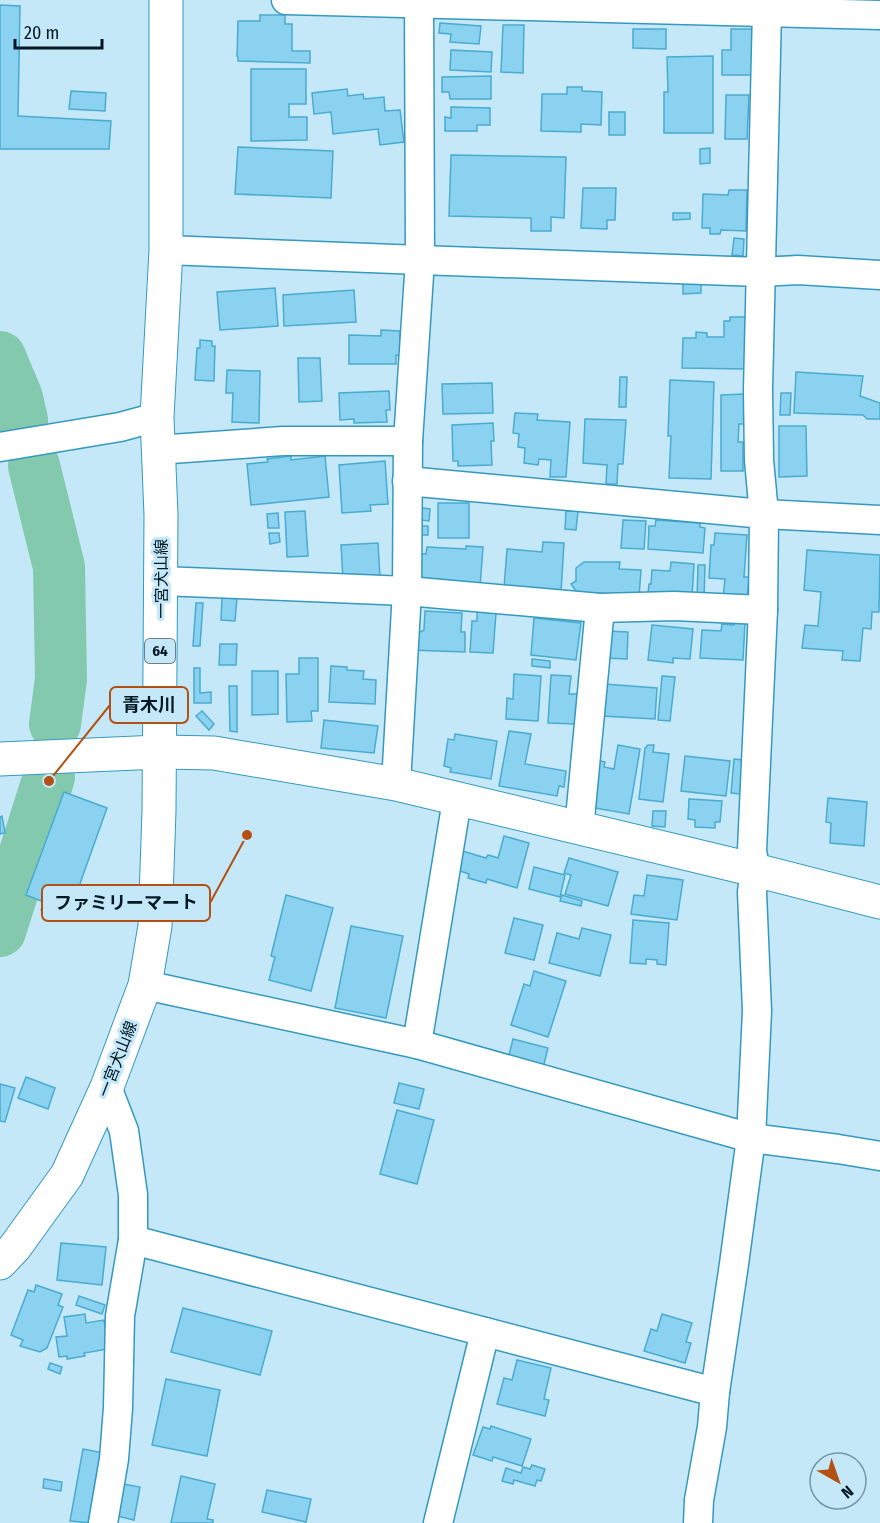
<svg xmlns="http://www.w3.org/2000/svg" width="880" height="1523" viewBox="0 0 880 1523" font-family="'Fira Sans Condensed','Noto Sans JP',sans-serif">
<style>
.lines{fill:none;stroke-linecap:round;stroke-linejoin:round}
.river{stroke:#83c9ad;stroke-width:52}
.building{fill:#8bd2f0;stroke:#49abd0;stroke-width:1.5}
.minor-casing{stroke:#3599be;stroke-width:31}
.tertiary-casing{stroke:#3599be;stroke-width:35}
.primary-casing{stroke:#3599be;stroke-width:35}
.minor{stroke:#fff;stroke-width:28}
.tertiary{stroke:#fff;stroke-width:33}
.primary{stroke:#fff;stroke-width:33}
.labels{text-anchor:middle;stroke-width:6;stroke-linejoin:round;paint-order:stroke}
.shield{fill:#c5e8f8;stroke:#3b5663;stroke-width:1.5}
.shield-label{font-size:15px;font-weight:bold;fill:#001823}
.street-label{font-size:16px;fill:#001823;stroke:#c5e8f8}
.leader{fill:none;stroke:#b35114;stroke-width:2}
.callout-dot{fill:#b35114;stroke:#c5e8f8;stroke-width:2}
.callout{fill:#c5e8f8;stroke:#b35114;stroke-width:2}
.callout-label{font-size:18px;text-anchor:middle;font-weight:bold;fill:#001823}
</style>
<rect width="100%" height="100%" fill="#c5e8f8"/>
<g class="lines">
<!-- river -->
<g class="river">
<path d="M0 357 17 398 22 420"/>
<path d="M34 466 59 567 61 679 55 724"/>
<path d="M0 931 49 777"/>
</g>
</g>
<!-- building -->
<g class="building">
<path d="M0 5 20 6 18 116 111 121 109 149H0Z"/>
<path d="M260 15H285V24H292V51H310V63L238 61V57L237 56 238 21H260Z"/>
<path d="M440 23 481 26 479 44 450 42 451 34 439 33Z"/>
<path d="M503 25H524L523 73 501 72Z"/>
<path d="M633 29H666V49L633 48Z"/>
<path d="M731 29H752V75H722V50H731Z"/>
<path d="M451 50 492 52 491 72 450 70Z"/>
<path d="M713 56V133H664V92H668L667 57Z"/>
<path d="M251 69H306V104H289V117H307V140L251 141Z"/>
<path d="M491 76V99H450L449 92H442V77Z"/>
<path d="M567 87H582V91L602 92 601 125 581 124V132L541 131 542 94H567Z"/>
<path d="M347 89 348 96 363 94 364 99 384 97 385 111 400 110 404 142 380 145 378 129 333 134 331 112 314 114 312 93Z"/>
<path d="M71 91 106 93 105 111 69 109Z"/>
<path d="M726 95H749L747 139H725Z"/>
<path d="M451 107 490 108V125H477V131H445V117L451 118Z"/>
<rect x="609" y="112" width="16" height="23"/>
<path d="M238 147 333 151 331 198 235 194Z"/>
<path d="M710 148V163L700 164V149Z"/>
<path d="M451 155 566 157 564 218 551 217V231H531V218L449 216Z"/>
<path d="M583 188H616L615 220H607V229L581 228Z"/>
<path d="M729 190H747L746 231 721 230 720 234H710V228H702L703 194 728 195Z"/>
<path d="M673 213H690V219L673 220Z"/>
<path d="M734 238 744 239 743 256 732 255Z"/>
<path d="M701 281V293L683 294V282Z"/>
<path d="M275 288 278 326 220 330 217 292Z"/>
<path d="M354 290 356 322 284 326 283 295Z"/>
<path d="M730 317H746V369L682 368 683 338H696V332L707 333V337H724V321H730Z"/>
<path d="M381 330 400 331V356L396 355V364H349V335L381 336Z"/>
<path d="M200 340 212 341V346H215L214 381 195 380 197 348H200Z"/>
<path d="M298 358H320L322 401 299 402Z"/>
<path d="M227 370 260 371 259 423 232 422 233 393H226Z"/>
<path d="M796 372 863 376 860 396 880 403V419H867L863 415 794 413Z"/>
<path d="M620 377H627L626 407H619Z"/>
<path d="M670 380 714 382 711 479 669 478 671 436H668Z"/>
<path d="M492 383 493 413 443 414 442 384Z"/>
<path d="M389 391 390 410H386L387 422 354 423V419L340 420 339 393Z"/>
<path d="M781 393H791L790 415H780Z"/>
<path d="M744 394V424H739L738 442H743V471H721V395Z"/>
<path d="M515 413 538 414 537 420 570 422 566 477H550L551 460 539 459 538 465 524 463 525 448 518 447 519 434 513 433Z"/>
<path d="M585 419 626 420 623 464H618L617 484H606L607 465 583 463Z"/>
<path d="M493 423 494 441H491L492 465 458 466V461H453L452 425Z"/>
<path d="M779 426H806L807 476 779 477Z"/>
<path d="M291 456V460L325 456 329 497 251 505 247 464 268 462 267 459Z"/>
<path d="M385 461 388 504 370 505 371 511 342 513 339 465Z"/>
<rect x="438" y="503" width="31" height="35"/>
<path d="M415 507 430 509 429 521 414 519Z"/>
<path d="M305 511 308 556 287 557 285 512Z"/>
<path d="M566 511H578L576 530 565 529Z"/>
<path d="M278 513 279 528H268L267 514Z"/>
<path d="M623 520 646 521 644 549 621 548Z"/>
<path d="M656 520 700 523V527L705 528 703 553 648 549 649 526H655Z"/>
<rect x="411" y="526" width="17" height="9"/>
<path d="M269 533H279L280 542 270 544Z"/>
<path d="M715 533 747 535 744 577H749L747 600 723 598 725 579 709 578 711 545H714Z"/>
<path d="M543 542 564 543 561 592 504 588 507 549 542 552Z"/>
<path d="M378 543 380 577 343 579 341 545Z"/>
<path d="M466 546 483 547 480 587 412 582 414 553 426 554 427 547 466 549Z"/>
<path d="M807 550 880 555 879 612H872L871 629 863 628 860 661 842 660 843 651 802 648 805 625 818 626 821 592 804 590Z"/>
<path d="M584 562H620L619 569 641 570 639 597 577 594 576 591 571 584 576 581V568Z"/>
<path d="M671 562 694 564 692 597 648 594 649 584H651L652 570 670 571Z"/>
<path d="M698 565H705L704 599 697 598Z"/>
<path d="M222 597 237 598 235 621 221 620Z"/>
<path d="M196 603H203L200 646H193Z"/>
<path d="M425 611 462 613 461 632H465V652L410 650 418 633 424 630Z"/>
<path d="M477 612 496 613 493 653 470 652 472 621H477Z"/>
<path d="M534 618 581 623 576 660 531 655Z"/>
<path d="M734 622H745L743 660 700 658 702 630 721 631 722 624 734 625Z"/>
<path d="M652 625 693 629 690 659 673 658V663L648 660Z"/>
<path d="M607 631 628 632 627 659 605 658Z"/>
<path d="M220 644H237L236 665H219Z"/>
<path d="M299 658H318V711H311L312 721 287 722 286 674H299Z"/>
<path d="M532 659 550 661V668L532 666Z"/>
<path d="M331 666 347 667V670L364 671 363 679 376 680 375 704 329 702Z"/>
<path d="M194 668H200V693L211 692V703H194Z"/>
<path d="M252 671H278V714L252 715Z"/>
<path d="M514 674 541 676 538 721 506 719 507 698 513 699Z"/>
<path d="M551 675 571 676 569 694H578L576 724 548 723Z"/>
<path d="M662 676 675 677 670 721 658 720Z"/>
<path d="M604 684 657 688 655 719 602 716Z"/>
<path d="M229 686H237V732L230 731Z"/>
<path d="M202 711 214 724 209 730 196 716Z"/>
<path d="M324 720 378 726 374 753 321 748Z"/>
<path d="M509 731 531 734 525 764 566 771 564 787 559 786 557 796 499 786Z"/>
<path d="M455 734 497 741 491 779 450 772 451 768 444 766 448 739 454 740Z"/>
<path d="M618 745 640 749 629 814 589 807 593 759 605 762 604 767 614 769Z"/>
<path d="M648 745H654L653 752 669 754 663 802 639 799 645 748Z"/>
<path d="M685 756 730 761 726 796 681 791Z"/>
<path d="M734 759 743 760 740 794 731 793Z"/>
<path d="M64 792 107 808 67 920 41 910 44 902 26 895Z"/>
<path d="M828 798 867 802 864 846 830 843 831 823 826 822Z"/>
<path d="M689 799 722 801 720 822H715V828L695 827V820L688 819Z"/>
<path d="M653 811H666L665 827 652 826Z"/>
<path d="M2 816 5 833 0 834V817Z"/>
<path d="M504 836 529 843 517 888 487 879 486 883 468 878 469 874 454 869 459 850 486 858 488 855 498 858Z"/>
<path d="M569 858 618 872 608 906 565 894 571 875 564 873Z"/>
<path d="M534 867 565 875 560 897 529 889Z"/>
<path d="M647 875 683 880 677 920 631 914 634 895 644 896Z"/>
<path d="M286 895 333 908 311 991 269 980 275 957 271 956Z"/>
<path d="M562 895 582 901 581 906 560 901Z"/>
<path d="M514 918 543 925 534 960 505 953Z"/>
<path d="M633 920 669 923 666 965 657 964V960L646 959V964L630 963Z"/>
<path d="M351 926 403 936 386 1018 335 1008Z"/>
<path d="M582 928 611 935 600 976 549 963 557 933 579 939Z"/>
<path d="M534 971 566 981 548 1037 511 1025 524 984 530 986Z"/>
<path d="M513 1039 548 1048 542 1072 507 1063Z"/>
<path d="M26 1077 55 1088 48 1109 18 1098Z"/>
<path d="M399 1083 424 1089 419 1109 394 1103Z"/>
<path d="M0 1084 15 1088 5 1122 0 1121Z"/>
<path d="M397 1110 434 1120 417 1184 380 1174Z"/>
<path d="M61 1243 106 1247 102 1285 57 1280Z"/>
<path d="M36 1285 62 1294 58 1305 63 1307 47 1348 40 1352 20 1346 23 1340 11 1335 28 1290 34 1292Z"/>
<path d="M79 1296 105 1305 102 1314 76 1305Z"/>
<path d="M183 1308 272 1331 260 1375 171 1352Z"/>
<path d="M85 1314 86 1323 104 1320 108 1349 84 1353 85 1356 67 1359V1356L59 1357 56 1337 67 1336 64 1317Z"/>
<path d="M662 1314 692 1323 686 1342 691 1343 685 1363 644 1351 651 1329 657 1331Z"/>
<path d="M517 1360 551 1368 544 1399 549 1400 545 1416 497 1404 504 1378 512 1380Z"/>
<path d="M50 1363 62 1367 60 1374 48 1369Z"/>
<path d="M166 1379 220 1390 207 1456 152 1445Z"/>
<path d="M491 1426 531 1439 522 1466 493 1457 492 1461 473 1455 483 1427 490 1429Z"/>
<path d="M83 1449 104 1453 91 1523 70 1521Z"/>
<path d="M532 1465 545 1469 541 1481 537 1480 535 1486 514 1480 513 1484 502 1481 506 1468 521 1473 523 1467 530 1469Z"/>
<path d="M181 1476 215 1484 207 1519 213 1520V1523H171Z"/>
<path d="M44 1479 62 1482 61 1491 43 1488Z"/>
<path d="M123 1484 140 1487 134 1520 117 1516Z"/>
<path d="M267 1490 311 1499 306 1522 262 1512Z"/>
</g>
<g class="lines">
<!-- minor casing -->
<g class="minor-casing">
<g id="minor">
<path d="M286 0 880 15"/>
<path d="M166 250 420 260 760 272 798 270 880 275"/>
<path d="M0 447 120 427 157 417"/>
<path d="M157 450 283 441H408"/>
<path d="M407 481 764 514 880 520"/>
<path d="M161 581 407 591 600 608 674 606 763 610"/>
<path d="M396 784 407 591 408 441 420 260 419 0"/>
<path d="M579 829 600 608"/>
<path d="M145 985 417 1044 751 1138 838 1149 880 1156"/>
<path d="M417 1044 457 800"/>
<path d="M133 1240 715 1392"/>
<path d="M103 1523 114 1459 118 1408 120 1316 133 1240V1195L124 1131 107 1087"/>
<path d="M438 1523 485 1332"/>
<path d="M698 1523 699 1500 712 1427 715 1392 734 1264 751 1138 757 1011 752 892 755 870 752 850 763 610 764 514 759 460 758 390 767 11 771 0"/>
</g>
</g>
<!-- tertiary casing -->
<g class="tertiary-casing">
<path id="tertiary" d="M0 759 159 752 214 753 396 784 755 870 880 902"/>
</g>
<!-- primary casing -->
<g class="primary-casing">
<path id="primary" d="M0 1263 15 1247 67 1175 107 1087 145 985 155 926 159 811 161 515 157 417 166 250V0"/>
</g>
<!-- minor -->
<use href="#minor" class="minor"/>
<!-- tertiary -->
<use href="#tertiary" class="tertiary"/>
<!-- primary -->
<use href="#primary" class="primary"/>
</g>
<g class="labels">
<!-- shield labels -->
<rect class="shield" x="145" y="639" width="30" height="24" rx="4.5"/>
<g class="shield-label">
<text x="160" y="656">64</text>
</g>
<!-- street labels -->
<g class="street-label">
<text transform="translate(161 579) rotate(-90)" y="6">一宮犬山線</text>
<text transform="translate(117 1059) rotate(-69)" y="6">一宮犬山線</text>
</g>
</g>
<!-- callouts -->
<path class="leader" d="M49 781L110 705M247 835L210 903"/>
<g class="callout-dot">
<circle cx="49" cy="781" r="6"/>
<circle cx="247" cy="835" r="6"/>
</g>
<g class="callout">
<rect x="110" y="687" width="78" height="36" rx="6"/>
<rect x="42" y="885" width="168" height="36" rx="6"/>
</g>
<g class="callout-label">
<text x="149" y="711">青木川</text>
<text x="126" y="909">ファミリーマート</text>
</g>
<!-- north arrow -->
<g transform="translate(838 1481) rotate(140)"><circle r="28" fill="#c5e8f8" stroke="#7695a3" stroke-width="1.5"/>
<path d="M0-4.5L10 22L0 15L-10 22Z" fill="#b35114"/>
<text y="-9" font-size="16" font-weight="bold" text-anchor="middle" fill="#001823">N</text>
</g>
<!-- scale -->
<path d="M15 39v9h87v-9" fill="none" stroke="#001823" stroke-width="3"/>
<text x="24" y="39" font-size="18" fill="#001823" stroke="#c5e8f8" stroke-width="4.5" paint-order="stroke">20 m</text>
</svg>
